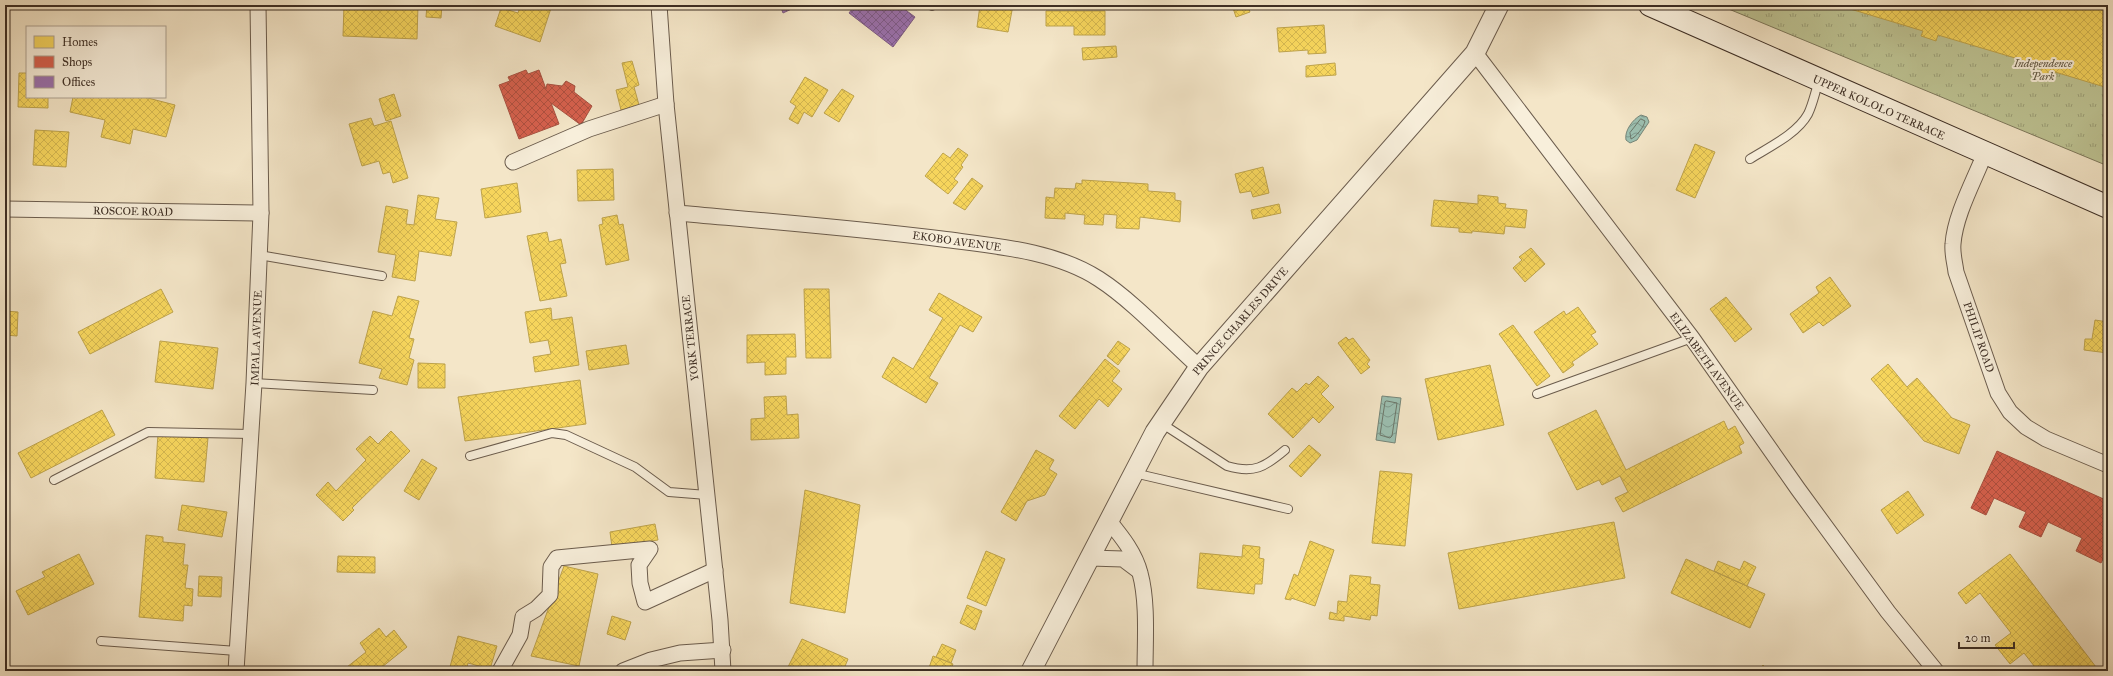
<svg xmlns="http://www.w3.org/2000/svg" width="2113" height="676" viewBox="0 0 2113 676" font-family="'IM FELL Great Primer',serif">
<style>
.grass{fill:url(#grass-tufts);stroke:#7e795c}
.water{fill:url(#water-waves);stroke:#768679}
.homes{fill:url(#homes-cross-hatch);stroke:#bea34b}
.shops{fill:url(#shops-cross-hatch);stroke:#a85141}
.offices{fill:url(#offices-cross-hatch);stroke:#7d5c82}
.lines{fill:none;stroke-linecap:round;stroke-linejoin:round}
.shore{stroke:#6c776a;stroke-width:1}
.service-casing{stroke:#6b5c4d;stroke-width:10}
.minor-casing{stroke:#6b5c4d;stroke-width:17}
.tertiary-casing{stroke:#6b5c4d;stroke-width:21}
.secondary-casing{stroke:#3d2e24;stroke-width:24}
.service{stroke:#f8efdb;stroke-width:8}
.minor{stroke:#f8efdb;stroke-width:15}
.tertiary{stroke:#f8efdb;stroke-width:19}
.secondary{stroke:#f8efdb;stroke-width:22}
.labels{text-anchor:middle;stroke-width:4;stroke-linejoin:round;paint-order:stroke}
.park-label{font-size:11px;font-style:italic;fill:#5d5440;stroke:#f8efdb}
.street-label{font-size:11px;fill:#3d2e24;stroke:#f8efdb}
</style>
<defs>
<pattern id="grass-tufts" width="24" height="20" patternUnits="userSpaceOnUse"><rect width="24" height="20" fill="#bec494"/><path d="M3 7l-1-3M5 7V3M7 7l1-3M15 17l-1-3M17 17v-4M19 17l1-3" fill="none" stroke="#9ca079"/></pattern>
<pattern id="water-waves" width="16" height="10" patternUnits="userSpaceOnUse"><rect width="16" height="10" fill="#9cc0b1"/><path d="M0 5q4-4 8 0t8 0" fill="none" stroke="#809c90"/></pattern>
<pattern id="homes-cross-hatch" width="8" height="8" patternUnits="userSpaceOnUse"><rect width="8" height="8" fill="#f6d55c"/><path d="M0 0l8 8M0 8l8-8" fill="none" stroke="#d4b750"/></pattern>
<pattern id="shops-cross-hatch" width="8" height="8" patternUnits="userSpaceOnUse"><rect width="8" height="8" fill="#d6604d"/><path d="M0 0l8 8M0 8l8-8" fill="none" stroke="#af5040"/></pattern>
<pattern id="offices-cross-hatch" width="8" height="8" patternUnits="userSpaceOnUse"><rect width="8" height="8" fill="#9970ab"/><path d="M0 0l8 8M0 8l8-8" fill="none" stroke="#7e5c8b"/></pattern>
</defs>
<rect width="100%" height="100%" fill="#f4e6c8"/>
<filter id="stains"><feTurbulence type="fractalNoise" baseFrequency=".005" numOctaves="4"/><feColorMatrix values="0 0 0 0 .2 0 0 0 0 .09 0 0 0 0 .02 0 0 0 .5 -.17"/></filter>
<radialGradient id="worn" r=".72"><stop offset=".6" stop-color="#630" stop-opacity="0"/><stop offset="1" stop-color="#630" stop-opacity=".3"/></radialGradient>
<!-- grass -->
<path class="grass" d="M1719 5H2108V166Z"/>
<!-- water -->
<g class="water">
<path d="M1641 115 1647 117 1649 122 1637 140 1630 143 1626 140C1624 131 1633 119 1641 115Z"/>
<path d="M1382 396 1401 398 1395 443 1376 440Z"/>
</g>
<!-- homes -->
<g class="homes">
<path d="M344 5H418L417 39 343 36Z"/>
<path d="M427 5H442L441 18 426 17Z"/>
<path d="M521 5H552L540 42 495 26 501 8 518 13Z"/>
<path d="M980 5H1013L1008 32 977 27Z"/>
<path d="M1232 5H1247L1250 12 1236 17Z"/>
<path d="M1837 5H2108V88L2055 72 2053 78 2040 74 2042 66 1938 35 1936 41 1921 36 1923 31Z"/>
<path d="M1046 11H1105V35H1074V26H1046Z"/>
<path d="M1324 25 1326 53 1308 54V50L1279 52 1277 28Z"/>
<path d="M1116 46 1117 57 1083 60 1082 48Z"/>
<path d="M632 61 639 85 634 87 639 105 621 110 616 90 628 87 622 63Z"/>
<path d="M1335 63 1336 75 1306 77V66Z"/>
<path d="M19 73H27V97H48V108L18 107Z"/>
<path d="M805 77 828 90 812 117 804 112 798 124 789 119 796 106 790 102Z"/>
<path d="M842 89 854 96 839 122 824 113Z"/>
<path d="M394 94 401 116 386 121 379 99Z"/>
<path d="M73 97H144L175 105 166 137 133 129 130 144 101 137 105 120 70 112Z"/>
<path d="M371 118 374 126 391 121 408 178 393 183 390 172 383 174 379 161 362 166 349 124Z"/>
<path d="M35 130 69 132 66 167 33 165Z"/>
<path d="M1695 144 1715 152 1695 198 1676 190Z"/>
<path d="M958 148 968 155 961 165 963 167 954 179 958 182 948 194 925 176 943 153 950 158Z"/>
<path d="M1263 167 1269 193 1253 197 1251 191 1240 193 1235 174Z"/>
<path d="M613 169 614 200 578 201 577 170Z"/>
<path d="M972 178 983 186 965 210 953 203Z"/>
<path d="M1082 180 1148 184V191L1175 193V200L1181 201 1180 222 1140 217 1139 229 1116 228 1117 215 1104 214 1103 225 1084 224 1085 215 1065 213V219L1045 218 1046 197 1054 198 1055 188 1075 189 1076 183 1082 184Z"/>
<path d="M517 183 521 212 485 218 481 189Z"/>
<path d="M418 195 439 198 435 219 457 222 451 256 419 251 415 281 392 277 396 255 378 252 386 206 408 210 406 224 414 225Z"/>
<path d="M1478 195 1498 197V203L1506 204 1505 208 1527 210 1525 228 1505 226 1504 234 1472 231V233L1459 232V228L1431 226 1434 200 1478 204Z"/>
<path d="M1279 204 1281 213 1253 219 1251 210Z"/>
<path d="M617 215 619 225 623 224 629 260 606 265 599 225 603 224 602 218Z"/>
<path d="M547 232 549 242 561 239 566 263 560 264 567 296 540 301 527 236Z"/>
<path d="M1531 248 1545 264 1525 282 1513 268 1522 260 1519 257Z"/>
<path d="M1830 277 1851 306 1823 326 1819 322 1803 333 1790 314 1819 293 1816 287Z"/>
<path d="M161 289 173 312 90 354 78 332Z"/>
<path d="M804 289H829L831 358H806Z"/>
<path d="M939 293 982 317 973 332 960 325 929 378 938 383 926 403 882 377 893 357 913 369 943 318 929 310Z"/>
<path d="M398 296 419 301 409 338 414 339 409 358 414 360 407 385 379 378 382 369 359 363 373 311 392 316Z"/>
<path d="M1726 297 1752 329 1735 342 1710 309Z"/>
<path d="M1578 307 1596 332 1591 335 1598 344 1572 362 1574 365 1563 373 1534 332 1564 311 1566 315Z"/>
<path d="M551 308 552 320 572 317 579 365 535 372 533 357 551 354 548 340 530 343 525 312Z"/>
<path d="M5 311 18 312 17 336 5 335Z"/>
<path d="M2095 320 2108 322V353L2084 350 2085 339H2092Z"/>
<path d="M1513 325 1550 376 1537 386 1499 334Z"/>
<path d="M795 334 796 357H786V374L765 375V362L747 363V335Z"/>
<path d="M1346 337 1349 340 1353 338 1370 360 1367 364 1370 367 1361 374 1338 343Z"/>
<path d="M160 341 218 348 213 389 155 382Z"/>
<path d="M1118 341 1130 349 1118 365 1107 356Z"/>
<path d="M626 345 629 364 589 370 586 351Z"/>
<path d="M1105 359 1120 371 1112 381 1122 389 1108 407 1099 399 1075 429 1059 416Z"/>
<path d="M418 363 445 364V388H418Z"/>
<path d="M1888 364 1907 387 1917 378 1952 418 1970 425 1959 454 1924 441 1871 379Z"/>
<path d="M1490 365 1504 425 1438 440 1425 379Z"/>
<path d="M1318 376 1329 386 1321 394 1334 407 1319 423 1313 417 1293 438 1268 414 1292 388 1297 392 1306 383 1309 385Z"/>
<path d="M580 380 586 424 465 441 458 397Z"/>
<path d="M786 396 787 415 798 414 799 438 751 440V419L765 418 764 397Z"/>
<path d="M102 410 115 435 31 478 18 453Z"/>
<path d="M1596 410 1626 470 1724 421 1728 430 1735 426 1744 443 1739 446 1742 453 1623 512 1615 498 1628 492 1620 476 1602 485 1599 480 1577 490 1548 433Z"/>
<path d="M391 431 410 451 352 508 354 510 343 521 316 495 328 482 336 491 366 460 356 449 370 436 378 444Z"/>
<path d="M158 434 208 438 204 482 155 478Z"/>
<path d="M1309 445 1321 455 1301 477 1289 466Z"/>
<path d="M1036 450 1054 460 1049 469 1057 474 1045 495 1027 501 1016 521 1001 512Z"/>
<path d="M422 459 437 468 419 500 404 491Z"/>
<path d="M1380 471 1412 474 1405 546 1372 543Z"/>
<path d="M805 490 860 505 845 613 790 603Z"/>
<path d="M1908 491 1924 515 1897 534 1881 510Z"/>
<path d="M182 505 227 512 222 537 178 530Z"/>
<path d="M1614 522 1625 578 1459 609 1448 553Z"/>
<path d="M655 524 658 540 612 547 610 532Z"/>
<path d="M146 535 163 537V542L185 544 183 565H188L185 588 193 589 192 606 184 605 183 621 139 617Z"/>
<path d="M1310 541 1334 550 1315 606 1291 598V600L1285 599 1294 574 1298 576Z"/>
<path d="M1243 545 1260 547 1259 558 1264 559 1262 584H1255L1254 594 1197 588 1200 553 1242 557Z"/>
<path d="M986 551 1005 559 986 606 967 598Z"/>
<path d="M79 554 94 584 28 615 16 591 45 577 42 572Z"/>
<path d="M2010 554 2099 671H2038L2024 653 2010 664 1995 645 2011 633 1980 593 1966 604 1958 593Z"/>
<path d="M338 556 375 557V573L337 572Z"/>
<path d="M1686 559 1765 594 1750 628 1671 593Z"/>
<path d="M1718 561 1740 570 1744 561 1756 567 1747 586 1714 571Z"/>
<path d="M564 566 598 574 579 666 531 656Z"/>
<path d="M1350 575 1371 577 1370 584 1380 585 1377 616 1371 615 1370 620 1344 616V621L1329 619 1330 612 1337 614 1338 601 1347 602Z"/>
<path d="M199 576 222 577 221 597 198 596Z"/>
<path d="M967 605 982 611 975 630 960 623Z"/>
<path d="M612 616 631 622 625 640 607 634Z"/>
<path d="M379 628 386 637 394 630 407 647 377 671H342L366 652 360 643Z"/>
<path d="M458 636 497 646 490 669 468 663 466 671 450 667Z"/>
<path d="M802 639 848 659 843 671H786Z"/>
<path d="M942 644 956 650 951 663 936 657Z"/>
<path d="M933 656 953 664 950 671H928Z"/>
<path d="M1763 665 1769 671H1751L1755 668 1758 671Z"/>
</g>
<!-- shops -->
<g class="shops">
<path d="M526 70 528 74 539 70 546 89 547 84 562 86 566 81 575 86 574 92 592 106 581 125 551 103 559 124 519 139 499 85 510 81 508 77Z"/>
<path d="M1997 451 2108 501V549L2101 563 2076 551 2082 538 2048 522 2041 537 2019 527 2026 512 1994 498 1986 515 1971 508Z"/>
</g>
<!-- offices -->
<g class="offices">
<path d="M780 5H800L783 13Z"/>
<path d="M855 5H899L915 17 893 47 849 13Z"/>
</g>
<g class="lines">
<!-- shore -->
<g class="shore">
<path d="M1641 119 1645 121C1644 127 1636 137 1631 139L1630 133Z"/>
<path d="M1387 401 1397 403 1392 436 1390 438 1380 435 1385 402Z"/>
</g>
<!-- service casing -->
<g class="service-casing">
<g id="service">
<path d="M932 5V6"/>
<path d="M1750 159C1769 147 1797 134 1808 114 1813 104 1815 92 1819 81"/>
<path d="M259 255 382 276"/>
<path d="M254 383 373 390"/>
<path d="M1537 394 1692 338"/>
<path d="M1161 423 1227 466C1254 474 1265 467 1285 450"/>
<path d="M470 456 552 433 566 435 635 467 669 492 707 495"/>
<path d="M1134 473 1288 509"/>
<path d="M54 480 148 432 251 434"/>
<path d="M101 641 237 651"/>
</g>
</g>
<!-- minor casing -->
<g class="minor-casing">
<g id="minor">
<path d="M659 5 666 104 720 620 723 671"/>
<path d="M1475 53 1692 338 1798 489 1888 612 1936 671"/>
<path d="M1985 153C1974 181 1955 215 1953 244 1952 254 1955 263 1956 272L1998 393 2010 412 2026 427 2046 439 2108 465"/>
<path d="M513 162 589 129 666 104"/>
<path d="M5 209 261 213"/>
<path d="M677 213C766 221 854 228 942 239 994 246 1054 250 1099 279 1133 301 1168 339 1199 367"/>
<path d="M1109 521C1122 537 1135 553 1140 573 1148 602 1145 641 1145 671"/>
<path d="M1090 558 1123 559 1139 571"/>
<path d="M236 671 254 383 261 213 258 5"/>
<path d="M500 671 520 635 523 617 536 609 550 595 551 567 557 558 650 549 639 565 640 583 645 602 715 570"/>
<path d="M623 671 651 660 680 653 723 650"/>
</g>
</g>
<!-- tertiary casing -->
<g class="tertiary-casing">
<path id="tertiary" d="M1031 671 1155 432 1199 367 1475 53 1499 5"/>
</g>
<!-- secondary casing -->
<g class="secondary-casing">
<path id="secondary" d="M1650 5 2108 207"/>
</g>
<!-- service -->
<use href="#service" class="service"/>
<!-- minor -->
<use href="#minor" class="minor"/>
<!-- tertiary -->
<use href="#tertiary" class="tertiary"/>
<!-- secondary -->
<use href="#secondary" class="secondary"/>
</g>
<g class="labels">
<!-- park labels -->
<g class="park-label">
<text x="2043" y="67">Independence<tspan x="2043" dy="13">Park</tspan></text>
</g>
<!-- street labels -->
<g class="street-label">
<text transform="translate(1879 107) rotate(24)" y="4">UPPER KOLOLO TERRACE</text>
<text transform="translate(133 211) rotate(1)" y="4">ROSCOE ROAD</text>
<text transform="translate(957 241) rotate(8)" y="4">EKOBO AVENUE</text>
<text transform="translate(1240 321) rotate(-49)" y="4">PRINCE CHARLES DRIVE</text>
<text transform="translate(1979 337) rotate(71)" y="4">PHILIP ROAD</text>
<text transform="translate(256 338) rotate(-88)" y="4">IMPALA AVENUE</text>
<text transform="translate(690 338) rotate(-96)" y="4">YORK TERRACE</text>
<text transform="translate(1707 361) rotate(54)" y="4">ELIZABETH AVENUE</text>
</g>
</g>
<!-- margin -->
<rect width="2113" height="676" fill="none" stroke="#f4e6c8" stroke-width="20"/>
<rect x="6" y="6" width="2101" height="664" fill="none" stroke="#3d2e24" stroke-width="2"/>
<rect x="10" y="10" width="2093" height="656" fill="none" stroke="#3d2e24"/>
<!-- legend -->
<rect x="26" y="26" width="140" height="72" fill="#f8efdb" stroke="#ada292"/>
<rect x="34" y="36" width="20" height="12" fill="#f6d55c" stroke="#ada292"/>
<text x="62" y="46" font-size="12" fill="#3d2e24">Homes</text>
<rect x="34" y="56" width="20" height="12" fill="#d6604d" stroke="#ada292"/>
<text x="62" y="66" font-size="12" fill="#3d2e24">Shops</text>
<rect x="34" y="76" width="20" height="12" fill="#9970ab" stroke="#ada292"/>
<text x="62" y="86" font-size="12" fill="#3d2e24">Offices</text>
<!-- scale -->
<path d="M1959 642v6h55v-6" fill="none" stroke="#3d2e24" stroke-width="2"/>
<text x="1965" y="642" font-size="12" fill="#3d2e24" stroke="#f8efdb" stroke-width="3" paint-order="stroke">20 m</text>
<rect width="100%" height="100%" filter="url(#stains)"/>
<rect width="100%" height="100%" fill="url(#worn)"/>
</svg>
